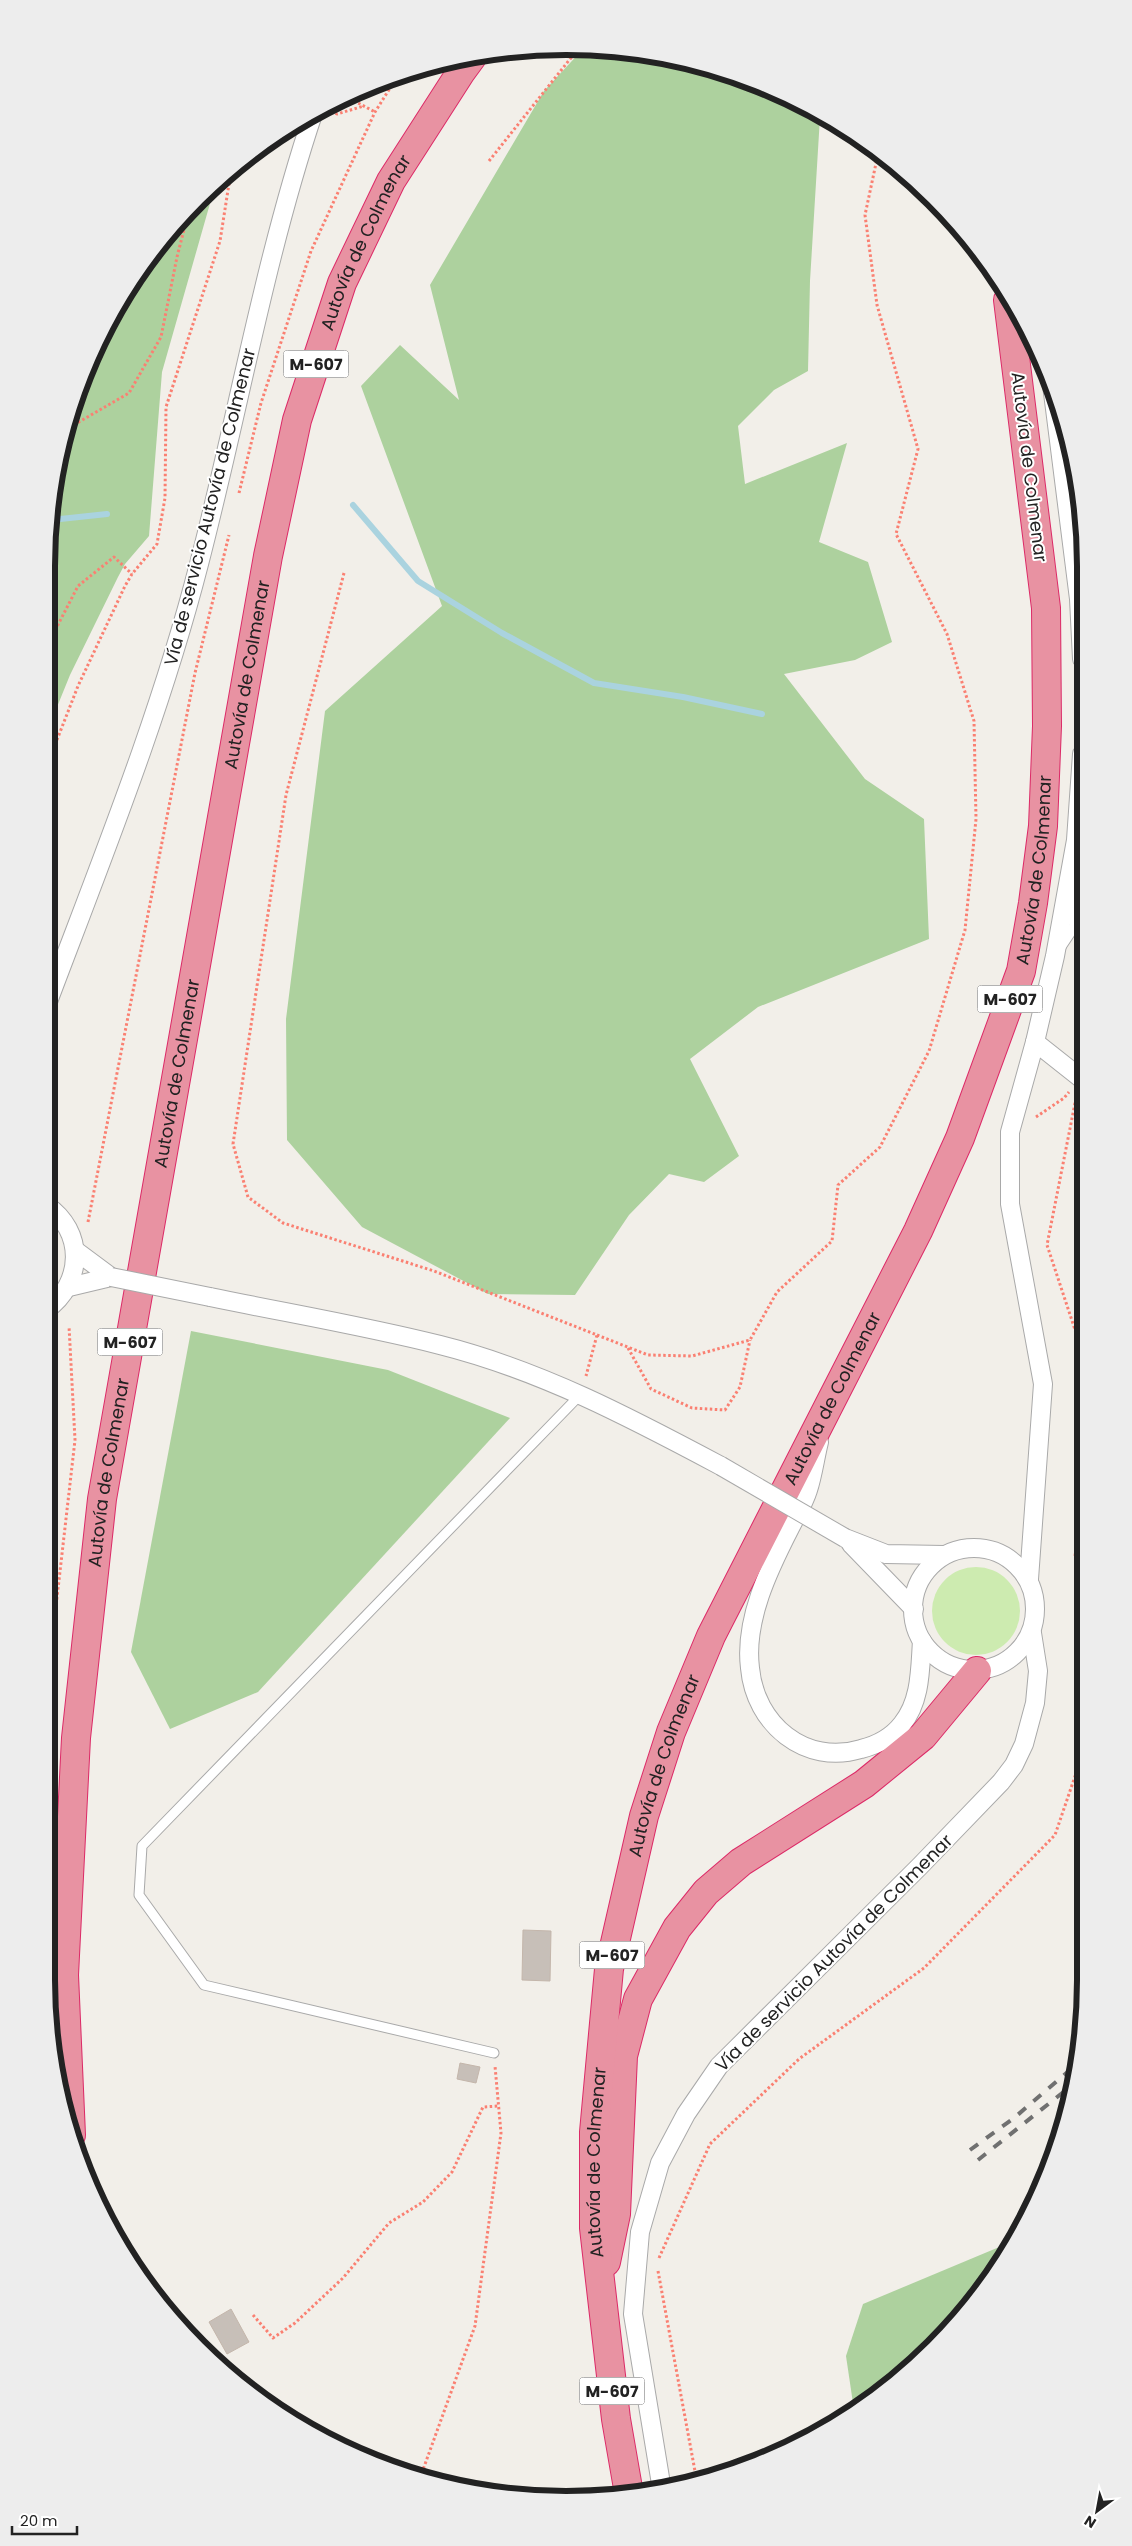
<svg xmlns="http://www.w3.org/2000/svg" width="1132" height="2546" viewBox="0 0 1132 2546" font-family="Poppins,sans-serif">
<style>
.grass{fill:#cdebb0}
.forest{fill:#add19e}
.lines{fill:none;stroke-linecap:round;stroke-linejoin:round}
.stream{stroke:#aad3df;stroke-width:6}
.building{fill:#c7bfb8;stroke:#c4b6ab}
.service-casing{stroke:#a9a9a9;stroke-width:11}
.minor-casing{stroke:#a9a9a9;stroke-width:20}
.motorway-casing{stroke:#dc2a67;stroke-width:30}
.path{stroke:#fa8072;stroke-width:3;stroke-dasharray:2.5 2.5;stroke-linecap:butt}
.service{stroke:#fff;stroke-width:9}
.minor{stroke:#fff;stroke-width:18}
.motorway{stroke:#e892a2;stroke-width:28}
.rail{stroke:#707070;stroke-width:4;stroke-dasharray:10 10;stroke-linecap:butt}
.minor-bridge-casing{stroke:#a9a9a9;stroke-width:20;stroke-linecap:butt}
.minor-bridge{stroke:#fff;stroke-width:18}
.labels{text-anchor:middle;stroke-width:4;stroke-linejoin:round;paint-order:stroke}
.shield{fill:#fff;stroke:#646464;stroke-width:1}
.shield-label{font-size:16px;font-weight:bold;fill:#222}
.street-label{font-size:18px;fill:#222;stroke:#fff}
.rim{fill:none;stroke:#222;stroke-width:6}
</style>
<rect width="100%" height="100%" fill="#f2efe9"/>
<!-- grass -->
<g class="grass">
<path d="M46 1234C56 1249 55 1265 46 1280Z"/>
<circle cx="976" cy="1611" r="44"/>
</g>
<!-- forest -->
<g class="forest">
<path d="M583 49 634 51 733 74 820 117 810 281 808 371 774 390 738 426 745 484 847 443 819 542 868 562 892 642 855 660 784 674 865 779 924 819 929 939 758 1007 690 1059 739 1156 704 1182 669 1174 629 1215 575 1295 488 1294 362 1227 287 1140 286 1019 325 711 442 606 361 386 400 345 459 400 430 285 544 91Z"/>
<path d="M215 186 162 372 149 536 125 564 118 577 70 675 46 734V566L56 465 74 399 116 306 175 223Z"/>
<path d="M191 1331 388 1370 510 1418 258 1692 170 1729 131 1652Z"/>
<path d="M1016 2240 978 2297 909 2371 854 2410 846 2356 863 2304Z"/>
</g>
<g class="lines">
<!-- stream -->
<g class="stream">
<path d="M353 505 418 581 502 633 594 683 683 697 762 714"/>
<path d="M51 520 107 514"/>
</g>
</g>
<!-- building -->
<g class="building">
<path d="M523 1930 551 1931 550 1981 522 1980Z"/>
<path d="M460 2063 480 2067 476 2083 457 2079Z"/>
<path d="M231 2309 249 2342 227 2354 209 2322Z"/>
</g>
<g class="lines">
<!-- service casing -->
<g class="service-casing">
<g id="service">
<path d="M1061 947 1073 929 1082 877"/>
<path d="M494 2053 204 1985 139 1895 142 1846 581 1394"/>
</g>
</g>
<!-- minor casing -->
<g class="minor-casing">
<g id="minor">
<path d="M1052 385 1079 599 1082 659"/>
<path d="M46 1007C101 861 160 716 199 564 238 414 264 261 313 114"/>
<path d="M1035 1042 1083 1080"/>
<path d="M76 1251 111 1277"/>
<path d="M69 1287 111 1277"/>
<path d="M210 1297C287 1313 365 1326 440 1345 540 1370 631 1418 721 1466"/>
<path d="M46 1310C84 1283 85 1231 46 1205"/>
<path d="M819 1442C815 1458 813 1475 808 1490 804 1503 796 1516 790 1528 769 1569 744 1620 750 1668 755 1724 805 1766 861 1749 877 1745 892 1737 902 1724 921 1701 920 1669 922 1641"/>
<path d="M845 1538 886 1554 944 1555"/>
<path d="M851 1544 914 1609"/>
<circle cx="974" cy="1609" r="61"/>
<path d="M1029 1579 1043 1384 1010 1204V1132L1035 1042 1055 956 1076 840 1082 754"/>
<path d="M662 2490 633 2314 640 2232 660 2163 686 2114 719 2066 920 1866 1001 1782 1014 1765 1024 1744 1035 1703 1038 1671 1032 1633"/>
</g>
</g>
<!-- motorway casing -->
<g class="motorway-casing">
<g id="motorway">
<path id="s1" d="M71 2135 64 1975 76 1738 102 1499 268 556 297 420 342 283 391 181 461 72 472 57"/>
<path d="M606 2262 616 2214 623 2056 638 1999 677 1928 706 1892 741 1862 864 1784 923 1736 977 1671"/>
<path id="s2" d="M629 2494 616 2419 594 2228V2132L609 1969 644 1816 671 1732 711 1636 918 1231 960 1138 1021 971 1033 903 1043 826 1047 726 1046 608 1008 300"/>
</g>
</g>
<!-- path -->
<g class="path">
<path d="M345 96 375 112"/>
<path d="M355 101 357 92"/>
<path d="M331 111 337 114 364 106"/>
<path d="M489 161 578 49"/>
<path d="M65 430 129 393 161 337 177 257 189 210"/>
<path d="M239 493 261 403 311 251 375 112 397 77"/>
<path d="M344 573 286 795 233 1144 248 1197 283 1223 434 1271 597 1335 586 1376"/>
<path d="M46 648 78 586 114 557 132 574"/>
<path d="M46 768 78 686 125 586 132 574 157 544 165 498 166 407 220 241 231 171"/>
<path d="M1076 1098 1047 1245 1084 1357"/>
<path d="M1036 1117 1064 1098 1069 1092"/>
<path d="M88 1222 195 673 229 535"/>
<path d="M597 1335 648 1355 692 1356 750 1340 777 1292 832 1241 838 1185 880 1147 929 1051 965 930 976 819 974 721 947 634 896 534 918 449 877 305 865 215 878 154"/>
<path d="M628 1348 651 1389 692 1408 725 1410 740 1387 750 1340"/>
<path d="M1084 1494 1075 1556 1085 1587"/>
<path d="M46 1694 75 1440 69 1326"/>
<path d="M659 2258 710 2144 799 2059 924 1968 1055 1835 1085 1747"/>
<path d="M658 2271 697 2482"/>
<path d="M253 2315 273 2338 295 2323 343 2278 389 2223 423 2202 452 2172 483 2107 499 2106"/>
<path d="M420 2478 475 2326 501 2133 495 2066"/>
</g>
<!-- service -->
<use href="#service" class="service"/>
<!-- minor -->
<use href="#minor" class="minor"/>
<!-- motorway -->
<use href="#motorway" class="motorway"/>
<!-- rail -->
<g class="rail">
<path d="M970 2150 1014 2118 1077 2064"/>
<path d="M978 2160 1076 2082"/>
</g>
<!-- minor-bridge casing -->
<g class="minor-bridge-casing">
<g id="minor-bridge">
<path d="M111 1277 210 1297"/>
<path d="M721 1466 845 1538"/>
</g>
</g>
<!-- minor-bridge -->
<use href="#minor-bridge" class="minor-bridge"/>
</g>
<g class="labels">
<!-- shield labels -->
<g class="shield">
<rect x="283.5" y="350.5" width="65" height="27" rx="4"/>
<rect x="977.5" y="985.5" width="65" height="27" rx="4"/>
<rect x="97.5" y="1328.5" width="65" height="27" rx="4"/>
<rect x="579.5" y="1941.5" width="65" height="27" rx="4"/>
<rect x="579.5" y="2377.5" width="65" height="27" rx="4"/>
</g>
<g class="shield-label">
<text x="316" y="370">M-607</text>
<text x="1010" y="1005">M-607</text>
<text x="130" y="1348">M-607</text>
<text x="612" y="1961">M-607</text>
<text x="612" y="2397">M-607</text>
</g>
<!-- street labels -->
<g class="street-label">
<text dy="6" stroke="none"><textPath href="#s1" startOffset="1925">Autovía de Colmenar</textPath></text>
<text transform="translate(1029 467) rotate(83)" y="6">Autovía de Colmenar</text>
<text transform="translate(210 507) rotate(-76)" y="6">Vía de servicio Autovía de Colmenar</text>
<text dy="6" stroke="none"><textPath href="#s1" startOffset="1475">Autovía de Colmenar</textPath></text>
<text dy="6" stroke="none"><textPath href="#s2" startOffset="1714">Autovía de Colmenar</textPath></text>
<text dy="6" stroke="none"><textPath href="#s1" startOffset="1070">Autovía de Colmenar</textPath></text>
<text dy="6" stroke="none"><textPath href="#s2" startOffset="1144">Autovía de Colmenar</textPath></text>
<text dy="6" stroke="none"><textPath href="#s1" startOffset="665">Autovía de Colmenar</textPath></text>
<text dy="6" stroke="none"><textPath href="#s2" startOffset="739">Autovía de Colmenar</textPath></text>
<text transform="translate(834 1953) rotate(-45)" y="6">Vía de servicio Autovía de Colmenar</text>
<text dy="6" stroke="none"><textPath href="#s2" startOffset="334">Autovía de Colmenar</textPath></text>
</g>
</g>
<!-- crop -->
<path d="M0 0H1132V2546H0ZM566 55H566A511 511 0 0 1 1077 566V1980A511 511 0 0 1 566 2491H566A511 511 0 0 1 55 1980V566A511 511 0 0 1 566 55Z" fill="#ededed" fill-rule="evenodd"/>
<path class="rim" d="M566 55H566A511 511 0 0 1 1077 566V1980A511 511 0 0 1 566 2491H566A511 511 0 0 1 55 1980V566A511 511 0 0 1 566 55Z"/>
<!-- north arrow -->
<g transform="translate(1097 2511) rotate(212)" stroke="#ffffff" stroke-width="4" paint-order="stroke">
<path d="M0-4L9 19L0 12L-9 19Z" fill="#222222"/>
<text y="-8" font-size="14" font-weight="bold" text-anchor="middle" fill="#222222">N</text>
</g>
<!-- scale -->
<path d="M12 2526v8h65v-8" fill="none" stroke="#222222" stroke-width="2.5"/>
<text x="20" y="2526" font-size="15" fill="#222222" stroke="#ffffff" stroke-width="4" paint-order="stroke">20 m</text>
</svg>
